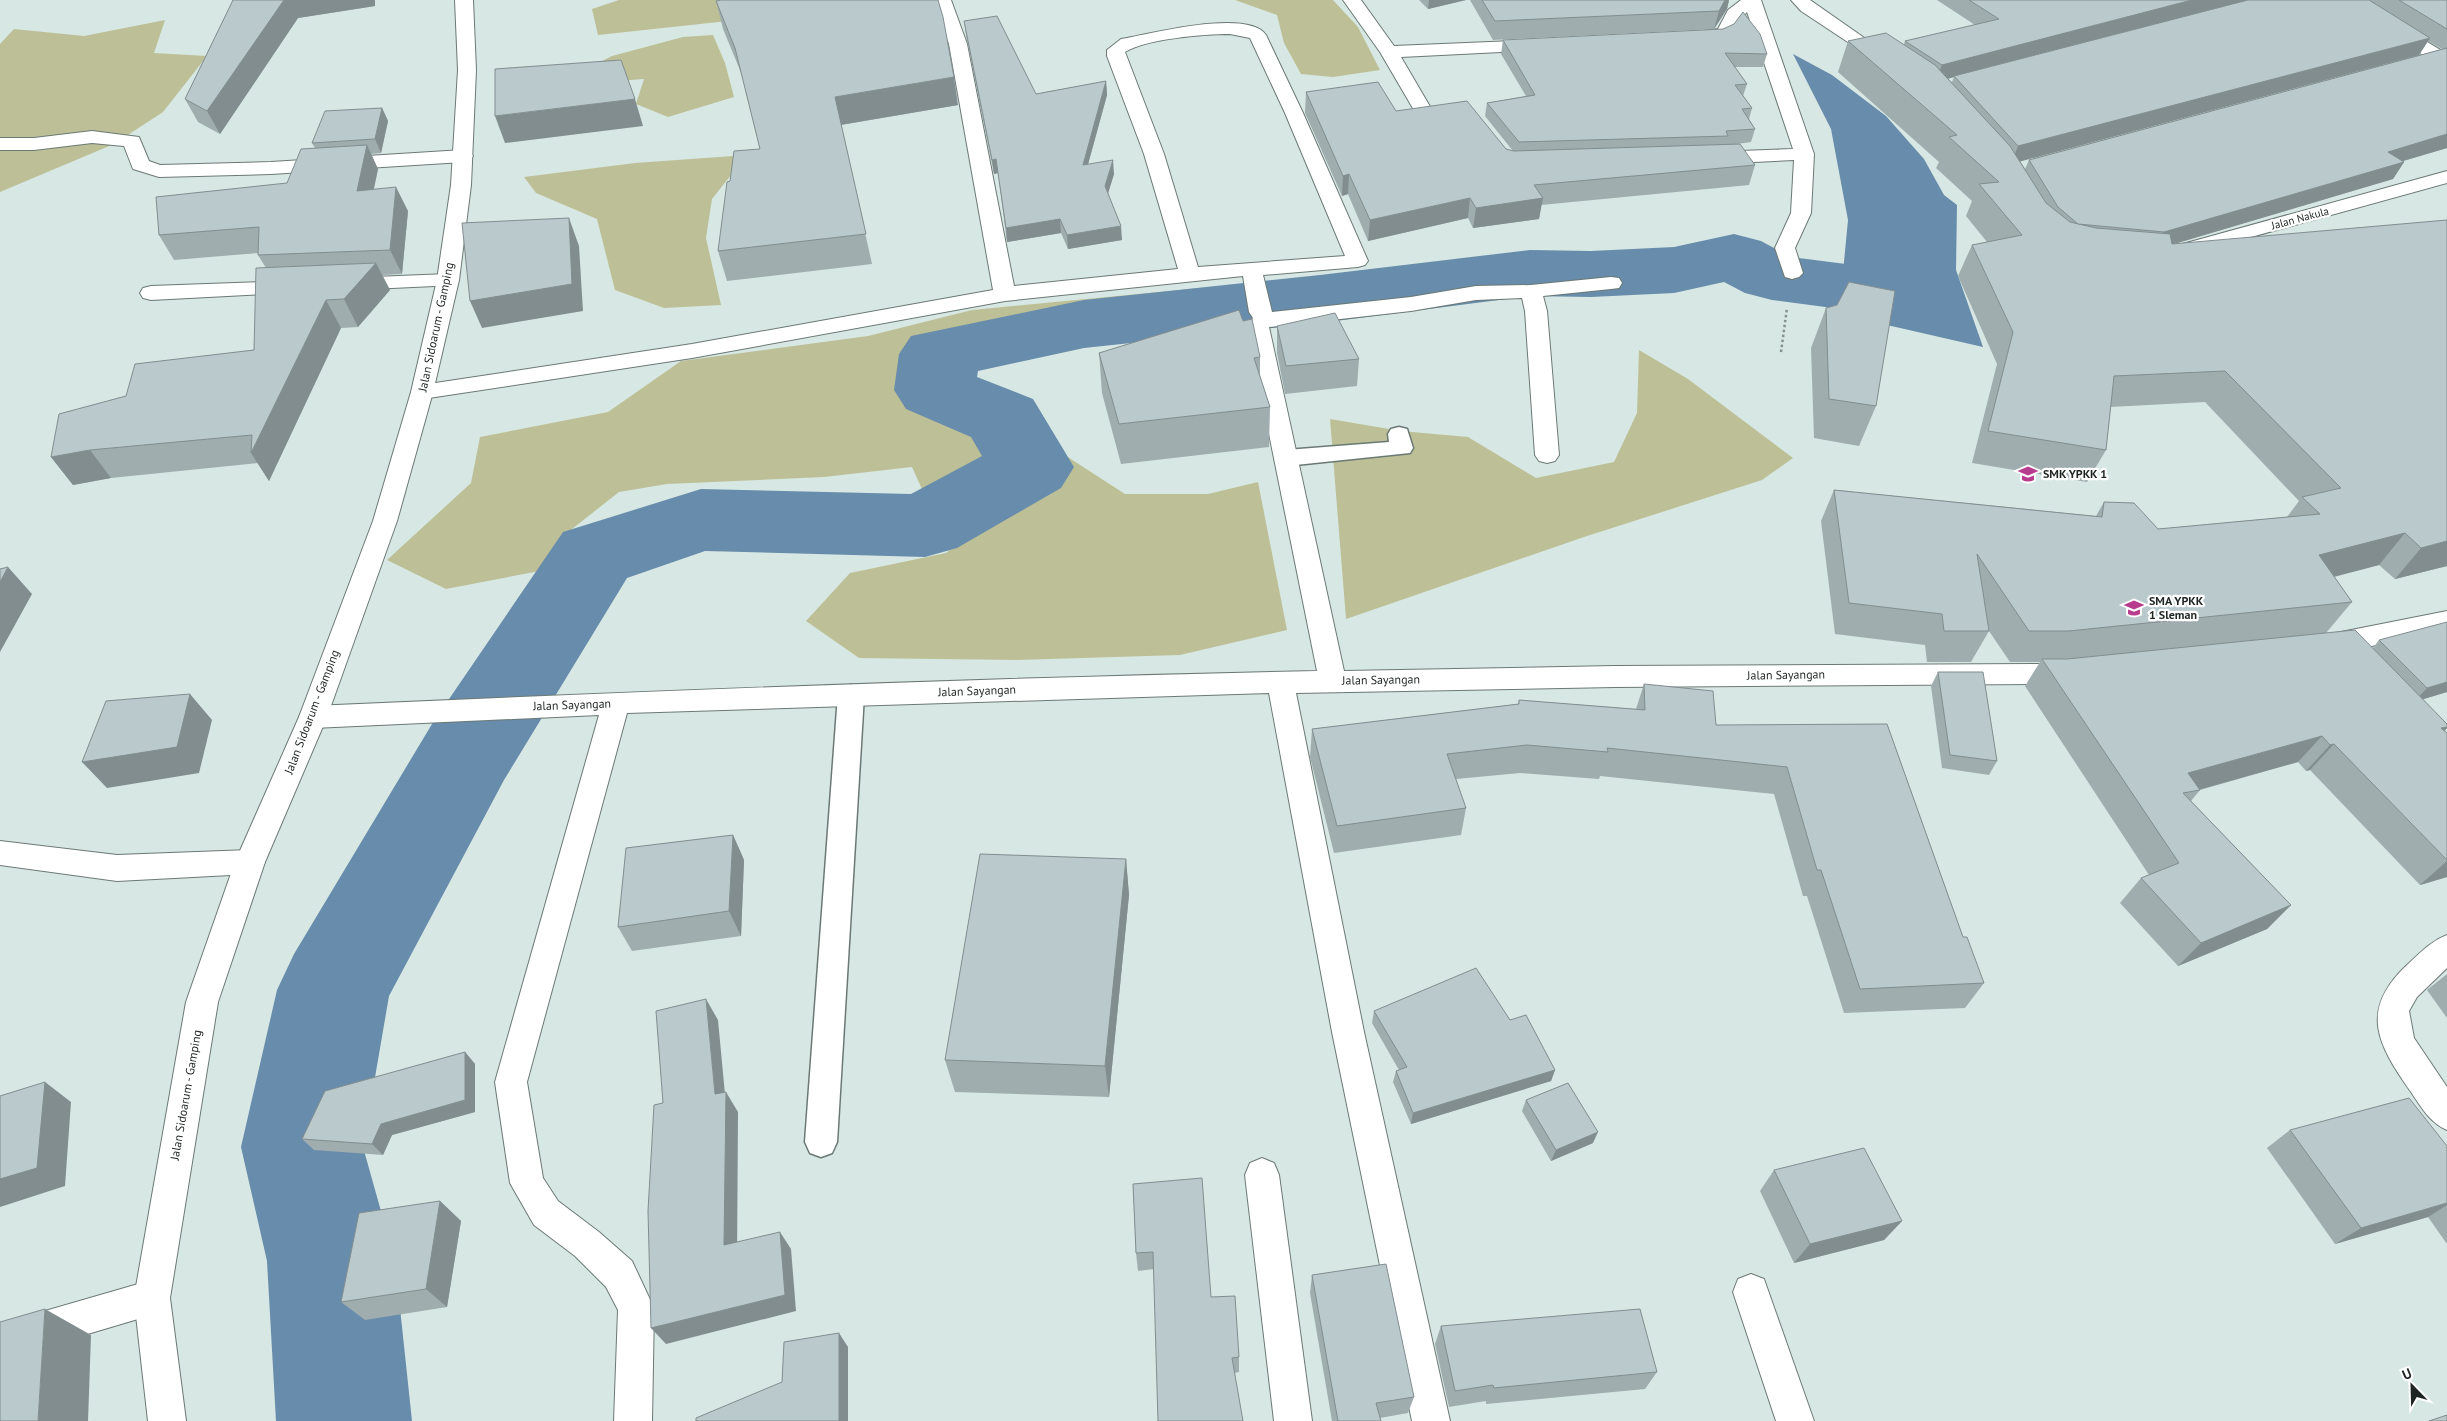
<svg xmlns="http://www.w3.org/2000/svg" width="2447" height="1421" viewBox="0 0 2447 1421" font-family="'PT Sans',sans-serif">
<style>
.green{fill:#bdc097}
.water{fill:#688cab}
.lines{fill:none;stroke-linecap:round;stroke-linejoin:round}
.river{fill:#688cab;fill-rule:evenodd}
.service-casing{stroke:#6b7975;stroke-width:3}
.minor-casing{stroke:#6b7975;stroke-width:2}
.secondary-casing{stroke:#6b7975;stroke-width:2}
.path{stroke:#86918e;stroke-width:2.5;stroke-dasharray:2.5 2.5;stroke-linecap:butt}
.service{fill:#fff;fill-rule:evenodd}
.minor{fill:#fff;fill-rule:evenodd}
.secondary{fill:#fff;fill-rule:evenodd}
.wall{fill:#9fadaf;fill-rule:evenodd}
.shaded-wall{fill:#828d8f}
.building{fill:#b9c9cc;stroke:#828d8f}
.labels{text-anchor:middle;stroke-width:4.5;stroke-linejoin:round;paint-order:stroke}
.far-street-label{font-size:11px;fill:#1f2523;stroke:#fff}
.street-label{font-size:12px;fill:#1f2523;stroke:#fff}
.poi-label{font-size:12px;font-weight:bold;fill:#1f2523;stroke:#fff;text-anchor:start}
</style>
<rect width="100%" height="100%" fill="#d7e7e3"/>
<!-- green -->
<g class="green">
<path d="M619 0H844L728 21 598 35 592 9Z"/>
<path d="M1235 0H1333L1358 27 1380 70 1333 77 1301 74 1284 43 1277 15Z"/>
<path d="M165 20 154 53 207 56 163 112 114 144 0 192V44L14 29 84 36Z"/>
<path d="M713 35 725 63 734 97 668 117 636 104 644 79 618 81 569 78 612 56 683 37Z"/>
<path d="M747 155 712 199 706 238 721 305 664 308 615 290 597 219 536 193 524 177 635 163Z"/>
<path d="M1232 285 1233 314 1076 335 959 336 905 359 910 398 980 431 1004 453 994 474 926 498 912 467 824 477 667 484 619 492 567 533 545 570 446 589 387 560 471 483 480 437 608 412 681 361 868 336 972 310Z"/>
<path d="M1639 350 1688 379 1793 458 1762 480 1584 537 1346 619 1330 419 1401 431 1468 437 1536 478 1614 462 1637 413Z"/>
<path d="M1060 452 1125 494H1208L1258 482 1287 630 1180 655 1017 660 859 658 806 621 850 573 946 553Z"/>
</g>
<!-- water -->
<path class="water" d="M1793 54 1832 75 1886 116 1924 159 1944 195 1957 205 1956 270 1983 347 1839 314 1848 220 1831 129Z"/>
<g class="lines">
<!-- river -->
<path class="river" d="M1734 234 1761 241 1791 257 1916 273 1943 279 1955 296 1943 313 1916 319 1772 300 1745 293 1724 282 1674 293 1591 297 1530 296 1320 323 1084 348 978 371 977 377 1033 399 1074 467 1061 488 957 548 925 557 705 551 627 578 504 780 389 996 363 1147 395 1261 412 1421H276L267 1261 241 1147 277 990 294 954 432 724 563 532 701 489 911 494 982 456 971 437 906 409 894 390 899 354 911 336 1084 300 1320 275 1530 250 1591 251 1674 247Z"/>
<!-- service casing -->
<g class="service-casing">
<g id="service">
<path d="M1399 427 1407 429 1413 448 1410 453 1286 466 1278 463 1275 458 1278 453 1286 450 1389 442 1388 434 1391 429Z"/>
<path d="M851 685 860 688 864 695 837 1142 832 1153 821 1157 810 1153 805 1142 838 695 842 688Z"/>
</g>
</g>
<!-- minor casing -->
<g class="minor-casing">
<g id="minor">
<path d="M933 0H951L967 44 1014 286 1178 269 1144 154 1107 56V50L1121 39 1127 38C1154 33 1248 9 1266 35L1303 113 1368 261 1365 265 1358 267 1263 275 1272 312 1411 297 1476 286 1531 285 1611 277 1619 278 1622 283 1619 288 1611 289 1543 296 1547 311 1559 455 1555 461 1547 463 1539 461 1535 455 1525 311 1522 298 1476 300 1411 311 1269 327 1344 671 1615 666 2049 664 2069 662 2079 665 2082 672 2079 679 2049 684 1615 687 1296 693 1364 1032 1450 1421H1412L1332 1032 1269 693 627 713 527 1082 543 1178 558 1201 599 1232 632 1261 654 1308 652 1421H614L618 1310 606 1287 575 1256 534 1225 510 1183 495 1082 599 715 313 728 303 725 299 717 303 709 313 706C647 691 982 678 1317 671L1247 325 1253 318 1249 312 1243 276 1005 301 692 358 422 399 414 397 411 392 414 387 422 385 692 344 993 290 949 44ZM1230 34 1250 38 1285 113 1345 256 1198 267 1164 154 1125 52C1146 39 1204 34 1230 34Z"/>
<path d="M1343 0H1361L1394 46 1540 40 1546 41 1549 45 1546 49 1540 50 1401 57 1432 110C1441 114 1450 108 1460 110L1462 114 1460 118 1434 123 1418 117 1380 52Z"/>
<path d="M1741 0H1761L1814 154 1811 213 1795 248 1803 273 1799 277 1792 279 1785 277 1775 248 1791 213 1794 160 1713 164 1706 162 1703 158 1706 154 1713 152 1793 149 1747 12C1739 19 1739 28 1732 35 1723 45 1700 44 1689 41L1686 37 1689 33 1718 29 1728 10Z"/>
<path d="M1791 0H1810L1896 60 1893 64H1881L1801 11Z"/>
<path d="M2337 0H2358L2447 54V67L2441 66 2340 4Z"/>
<path d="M92 131 139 137 149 161 160 165 271 162 463 150 470 152 473 156 470 160 463 162 271 174 159 177 133 169 124 146 92 143 34 150H0V138H34Z"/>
<path d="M2447 171V183L2186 255 2179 253 2176 249 2179 245Z"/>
<path d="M448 274 456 275 459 280 456 285 349 290 341 289 338 284 341 279 349 278Z"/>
<path d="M294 281 302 282 305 287 302 292 151 300 143 298 140 293 143 288 151 286Z"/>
<path d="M2447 611V631L2326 655 2317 652 2313 645 2317 638 2326 635Z"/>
<path d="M0 841 117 855 250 850 260 853 265 862 260 871 250 874 117 881 0 865Z"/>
<path d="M2447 935V968L2417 997 2409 1011 2414 1038 2447 1087V1130C2430 1123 2421 1107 2411 1092 2377 1044 2359 1010 2407 965 2420 953 2431 941 2447 935Z"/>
<path d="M1262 1158 1274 1163 1279 1175 1312 1421H1274L1245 1175 1250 1163Z"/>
<path d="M1751 1274 1764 1279 1814 1421H1776L1733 1292 1738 1279Z"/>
<path d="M152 1280 165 1285 170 1298 165 1311 0 1360V1324Z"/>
</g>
</g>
<!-- secondary casing -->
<g class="secondary-casing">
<path id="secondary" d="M455 0H473L476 70 471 185 459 280 433 392 397 521 327 717 265 862 218 1002 170 1298 186 1421H148L134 1298 186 1002 235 862 299 717 373 521 411 392 437 280 451 185 458 70Z"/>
</g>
<!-- path -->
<path class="path" d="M1781 352 1787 308"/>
<!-- service -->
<use href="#service" class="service"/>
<!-- minor -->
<use href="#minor" class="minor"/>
<!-- secondary -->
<use href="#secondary" class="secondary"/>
</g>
<!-- wall -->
<g class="wall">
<path d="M233 0H375V6L298 18 220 134 198 122 185 99Z"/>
<path d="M1419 0H1466L1428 9Z"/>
<path d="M1470 0H1729L1727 9 1714 29 1493 40Z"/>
<path d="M1937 0H2447V148L2403 161 2404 162 2393 179 2177 243 2447 566 2395 579 2379 565 2334 577 2352 602 2326 633 2373 648 2379 640 2447 692 2423 699 2447 728 2445 731 2447 733V877L2420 885 2310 770 2306 771 2298 762 2200 790 2191 801 2291 905 2267 929 2178 966 2120 903 2141 878 2149 875 2025 686 2040 662H2010L1989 631 1971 662H1927L1925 645 1835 634 1821 521 1834 490 2096 516 2104 502 2158 529 2287 517 2299 501 2205 402 2110 407 2106 450 2087 482 1972 463 1997 364 1958 276 1972 245 1987 242 1966 216 1972 201 1936 168 1939 162 1838 72 1848 41 1904 44 1905 41 1975 25ZM2428 41 2442 49 2029 160 2025 169 2020 161 2419 55ZM1954 77 1952 82 1948 79Z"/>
<path d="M716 1 958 105 841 125 872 264 727 281 718 251 730 181 760 149 742 75 723 29Z"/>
<path d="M964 21 1036 94 1106 81 1107 95 1088 164 1114 174 1108 193 1122 240 1068 249 1061 233 1007 242 998 173 994 174 966 35Z"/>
<path d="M1503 40 1767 54 1763 67H1735L1747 84 1743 96 1752 108 1749 119 1755 129 1751 142 1737 144 1755 165 1749 185 1541 205 1539 219 1473 228 1468 218 1368 241 1348 194 1342 196 1305 113 1306 92 1396 111 1513 151 1485 116 1487 103 1526 96 1501 54Z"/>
<path d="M382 108 388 121 381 153 371 154 378 169 374 189 408 211 402 274 382 275 390 290 358 327 341 328 269 481 258 463 111 478 73 485 51 457 126 396 254 350 266 268 258 255V253L174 260 159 235 287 183 315 148 312 143Z"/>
<path d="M1837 305 1876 406 1859 446 1814 438 1811 348 1826 308Z"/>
<path d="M1243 321 1260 357V376L1270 407 1269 447 1121 464 1102 393 1099 353Z"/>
<path d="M1277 326 1359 359 1357 386 1285 394 1277 353Z"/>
<path d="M1938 672 1997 761 1989 775 1942 768 1931 686Z"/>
<path d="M1644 684 1716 725 1887 724 1963 937 1984 983 1965 1008 1844 1013 1807 896H1803L1774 794 1600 776 1599 779 1520 773 1456 779 1466 808 1461 835 1334 853 1310 757 1312 729 1518 704 1519 700 1636 709Z"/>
<path d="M733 835 744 860 741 936 632 951 618 927Z"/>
<path d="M1126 859 1129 895 1109 1097 955 1092 945 1060Z"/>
<path d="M2447 974V1018L2427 990Z"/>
<path d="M1374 1011 1510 1020 1555 1070 1551 1081 1411 1124 1393 1082 1396 1071 1399 1070 1372 1023Z"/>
<path d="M465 1052 475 1064V1112L392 1135 383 1155 314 1150 302 1139Z"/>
<path d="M1526 1100 1593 1143 1551 1161 1522 1111Z"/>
<path d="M2290 1130 2447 1146V1244L2428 1217 2335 1244 2267 1148Z"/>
<path d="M1774 1170 1902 1221 1884 1240 1794 1263 1760 1191Z"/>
<path d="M1133 1184 1211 1297 1239 1357V1372L1234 1373 1154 1269 1138 1271 1136 1253Z"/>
<path d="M440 1201 461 1221 447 1307 365 1320 341 1302Z"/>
<path d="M1312 1275 1414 1397 1408 1413 1380 1418 1381 1421H1332L1310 1293Z"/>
<path d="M1441 1326 1657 1372 1645 1389 1486 1404V1401L1449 1407 1435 1344Z"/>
</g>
<!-- shaded-wall -->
<g class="shaded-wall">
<path d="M284 0H375V6L298 18 220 134 207 111Z"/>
<path d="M1429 0H1466L1428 9Z"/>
<path d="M1725 0H1729L1727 9 1714 29 1719 11Z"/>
<path d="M2192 0H2248L1954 76V77L1935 82 1942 65Z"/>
<path d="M2430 38 2419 55 2011 164 2018 146Z"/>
<path d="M954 77 958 105 840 125 835 97Z"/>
<path d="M1106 81 1107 95 1084 179 1083 165Z"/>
<path d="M635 99 643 126 505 143 495 116Z"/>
<path d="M382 108 388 121 381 153 375 139Z"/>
<path d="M2447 134V148L2376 169 2388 152Z"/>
<path d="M367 145 378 169 368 215 357 191Z"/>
<path d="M996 159 998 173 994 174 992 160Z"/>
<path d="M1113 160 1114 174 1106 200 1105 186Z"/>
<path d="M2404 162 2393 179 2154 250 2164 232Z"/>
<path d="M1349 174 1348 194 1342 196 1343 176Z"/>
<path d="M396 187 408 211 402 274 390 250Z"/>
<path d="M1470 198 1468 218 1368 241 1370 220Z"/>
<path d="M1543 198 1539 219 1473 228 1476 208Z"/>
<path d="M569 218 579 246 583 311 482 328 470 301Z"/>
<path d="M1060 219 1061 233 1007 242 1006 228Z"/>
<path d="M1121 226 1122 240 1068 249 1067 235Z"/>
<path d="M376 263 390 290 358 327 344 299Z"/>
<path d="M326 300 341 328 269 481 251 453Z"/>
<path d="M90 450 111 478 73 485 51 457Z"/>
<path d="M2405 533 2379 565 2294 587 2319 555Z"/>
<path d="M2447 541V566L2395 579 2421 548Z"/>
<path d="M8 567 32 594 0 652V582Z"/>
<path d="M2447 682V692L2414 702 2427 688Z"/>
<path d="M190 694 212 720 199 773 107 788 82 762Z"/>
<path d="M2447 727V728L2423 752 2441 728Z"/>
<path d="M2322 736 2298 762 2194 791 2188 773Z"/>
<path d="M2334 744 2310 770 2306 771 2330 745Z"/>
<path d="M733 835 744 860 741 936 729 911Z"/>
<path d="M1126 859 1129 895 1109 1097 1105 1066Z"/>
<path d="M2447 861V877L2420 885Z"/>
<path d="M2291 905 2267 929 2178 966 2201 943Z"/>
<path d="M706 999 718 1020 726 1105V1092L738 1112 737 1263 724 1245 715 1094Z"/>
<path d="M465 1052 475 1064V1112L392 1135 383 1155 372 1144 381 1124Z"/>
<path d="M1555 1070 1551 1081 1411 1124 1413 1113Z"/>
<path d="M45 1082 71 1102 65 1186 0 1207V1179Z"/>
<path d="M1598 1132 1593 1143 1551 1161 1556 1150Z"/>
<path d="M440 1201 461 1221 447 1307 426 1289Z"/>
<path d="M2447 1203V1205L2428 1217 2335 1244 2361 1228Z"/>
<path d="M1902 1221 1884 1240 1794 1263 1810 1244Z"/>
<path d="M780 1232 791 1249 796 1311 666 1344 651 1328Z"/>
<path d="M45 1309 91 1335 88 1421H38Z"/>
<path d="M839 1333 848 1347V1421H839Z"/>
</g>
<!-- building -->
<g class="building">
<path d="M233 0H284L207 111 185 99Z"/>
<path d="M721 0H938L943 17 954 77 835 97 866 234 718 251 727 182 730 181 734 151 760 149 735 48 716 1Z"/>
<path d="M1482 0H1725L1719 11 1495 21Z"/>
<path d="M1969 0H2192L1942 65 1905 41 1999 19Z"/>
<path d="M2248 0H2369L2430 38 2018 146 1954 76Z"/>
<path d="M2399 0H2447V29Z"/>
<path d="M1743 12 1760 34 1767 54 1725 53 1747 84 1735 85 1752 108 1742 109 1755 129 1726 131 1728 136 1519 142 1487 103 1535 95 1503 40 1723 29 1734 24Z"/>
<path d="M997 16 1036 94 1106 81 1083 165 1113 160 1105 186 1121 226 1067 235 1060 219 1006 228 996 159 992 160 964 21Z"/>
<path d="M1886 33 1935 65 2010 146 2046 203 2070 222 2096 228 2170 234 2172 244 2447 220V541L2421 548 2405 533 2319 555 2352 602 2069 631H2029L1977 554 1989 631H1944L1942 614 1849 603 1834 490 2102 517 2104 502 2134 503 2158 529 2320 514 2302 497 2341 488 2225 371 2114 376 2106 450 1988 431 2013 332 1972 245 2022 235 1979 184 1999 182 1949 137 1957 135 1848 41Z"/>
<path d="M2447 48V134L2388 152 2404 162 2164 232 2078 224 2058 207 2029 160Z"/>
<path d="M621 60 635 99 495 116V69Z"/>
<path d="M1378 82 1396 111 1467 101 1506 149 1514 151 1740 144 1755 165 1534 185 1543 198 1476 208 1470 198 1370 220 1349 174 1343 176 1306 92Z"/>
<path d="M382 108 375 139 312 143 325 111Z"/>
<path d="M367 145 357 191 396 187 390 250 258 255 259 227 159 235 156 197 287 183 301 149Z"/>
<path d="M569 218 572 284 470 301 462 223Z"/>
<path d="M376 263 344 299 326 300 251 453 252 435 90 450 51 457 59 414 126 396 135 364 254 350 256 268Z"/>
<path d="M1849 282 1895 291 1876 406 1829 399 1826 308 1837 305Z"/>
<path d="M1239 310 1243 321 1252 319 1260 357 1254 358 1270 407 1119 424 1099 353Z"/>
<path d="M1335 313 1359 359 1286 366 1277 326Z"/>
<path d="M8 567 0 582V569Z"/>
<path d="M2447 622V682L2427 688 2379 640Z"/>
<path d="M2355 630 2447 724V727L2441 728 2447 733V860L2334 744 2330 745 2322 736 2188 773 2200 790 2183 793 2291 905 2201 943 2141 878 2179 863 2042 659H2067Z"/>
<path d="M1938 672H1983L1997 761 1950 755Z"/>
<path d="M1644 684 1713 691 1716 725 1887 724 1963 937H1967L1984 983 1860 989 1821 870H1817L1787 767 1607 748 1608 752 1527 745 1447 754 1466 808 1337 826 1312 729 1519 704V700L1645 710Z"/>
<path d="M190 694 177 747 82 762 106 701Z"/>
<path d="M733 835 729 911 618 927 626 848Z"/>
<path d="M980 854 1126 859 1105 1066 945 1060Z"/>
<path d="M1476 968 1510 1020 1526 1015 1555 1070 1413 1113 1396 1071 1407 1067 1374 1011Z"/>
<path d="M706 999 715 1094 726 1092 724 1245 780 1232 785 1295 651 1328 648 1211 654 1105 663 1103 656 1011Z"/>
<path d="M465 1052V1100L381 1124 372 1144 302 1139 325 1091Z"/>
<path d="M45 1082 37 1168 0 1179V1096Z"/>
<path d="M1568 1083 1598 1132 1556 1150 1526 1100Z"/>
<path d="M2409 1098 2447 1146V1203L2361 1228 2290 1130Z"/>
<path d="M1864 1148 1902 1221 1810 1244 1774 1170Z"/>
<path d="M1202 1178 1211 1297 1235 1296 1239 1357 1232 1358 1243 1421H1158L1153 1252 1136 1253 1133 1184Z"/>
<path d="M440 1201 426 1289 341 1302 359 1213Z"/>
<path d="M1386 1264 1414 1397 1376 1403 1381 1421H1338L1312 1275Z"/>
<path d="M45 1309 38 1421H0V1322Z"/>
<path d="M1640 1309 1657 1372 1494 1388 1493 1385 1455 1391 1441 1326Z"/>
<path d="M839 1333V1421H696V1418L782 1382 784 1342Z"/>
<path d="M2447 1415V1421H2429Z"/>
</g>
<!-- icons -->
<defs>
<g id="school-bare" transform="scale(1.5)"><path d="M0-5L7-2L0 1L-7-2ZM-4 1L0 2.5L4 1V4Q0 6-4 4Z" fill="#b83c8d" stroke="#fff" stroke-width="2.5" paint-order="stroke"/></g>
</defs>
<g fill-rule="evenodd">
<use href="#school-bare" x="2028" y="474"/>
<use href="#school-bare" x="2134" y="608"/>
</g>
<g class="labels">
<!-- far-street labels -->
<g class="far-street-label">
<text transform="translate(2300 218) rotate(-15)" y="4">Jalan Nakula</text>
</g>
<!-- street labels -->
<g class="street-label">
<text transform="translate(436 327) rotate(-78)" y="4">Jalan Sidoarum - Gamping</text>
<text transform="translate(1786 675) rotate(-1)" y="4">Jalan Sayangan</text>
<text transform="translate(1381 680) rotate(-1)" y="4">Jalan Sayangan</text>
<text transform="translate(977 691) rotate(-2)" y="4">Jalan Sayangan</text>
<text transform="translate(572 705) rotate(-2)" y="4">Jalan Sayangan</text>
<text transform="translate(312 712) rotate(-69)" y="4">Jalan Sidoarum - Gamping</text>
<text transform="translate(186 1095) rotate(-80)" y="4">Jalan Sidoarum - Gamping</text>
</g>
<!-- poi labels -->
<g class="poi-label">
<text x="2043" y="478">SMK YPKK 1</text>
<text x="2149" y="605">SMA YPKK<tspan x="2149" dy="14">1 Sleman</tspan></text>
</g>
</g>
<!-- north arrow -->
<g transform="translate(2412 1386) rotate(337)" stroke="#ffffff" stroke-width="4" paint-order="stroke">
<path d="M0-4L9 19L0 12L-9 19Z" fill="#1f2523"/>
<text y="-8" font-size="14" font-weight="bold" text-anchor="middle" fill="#1f2523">U</text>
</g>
</svg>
